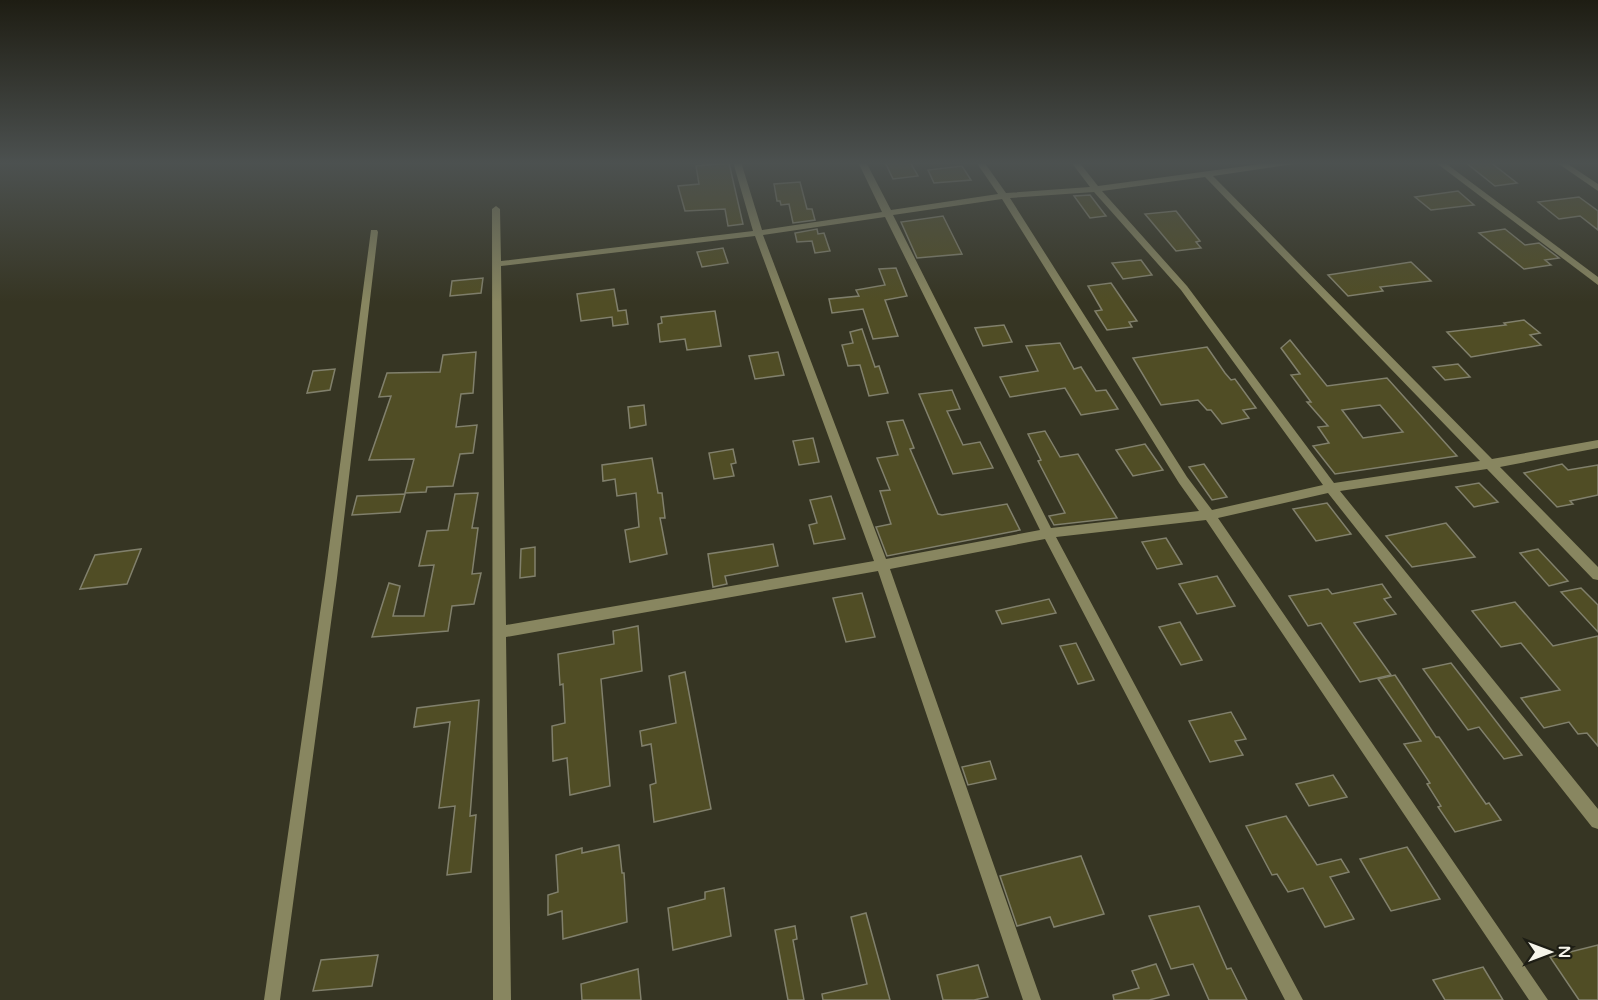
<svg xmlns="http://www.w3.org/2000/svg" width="1598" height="1000" viewBox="0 0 1598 1000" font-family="'Varela Round',sans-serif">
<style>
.building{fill:#504d25;stroke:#81806c;stroke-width:1.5;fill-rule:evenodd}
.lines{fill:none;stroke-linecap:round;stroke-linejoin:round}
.lane{fill:#888660;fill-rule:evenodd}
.street{fill:#888660;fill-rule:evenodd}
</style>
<rect width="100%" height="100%" fill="#363523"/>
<!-- building -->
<g class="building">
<path d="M885 162H910L918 176 893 179Z"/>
<path d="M1465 162H1490L1517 183 1495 186Z"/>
<path d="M729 163 743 224 728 226 725 209 685 211 678 186 699 184 696 166Z"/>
<path d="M962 166 971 180 934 183 928 170Z"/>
<path d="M800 182 807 209H812L815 220 793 223 789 204 781 205 780 201H777L774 184Z"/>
<path d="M1458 191 1474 205 1431 210 1415 197Z"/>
<path d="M1090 195 1106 216 1090 218 1074 196Z"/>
<path d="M1579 197 1598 211V230L1580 216 1559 219 1538 202Z"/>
<path d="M1176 211 1200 241 1196 242 1201 248 1176 251 1145 214Z"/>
<path d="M943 216 962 254 917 258 901 222Z"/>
<path d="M817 229 818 234 824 233 830 251 815 253 812 241 797 242 795 233Z"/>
<path d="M1505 229 1525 245 1539 243 1559 258 1545 260 1551 265 1524 269 1479 233Z"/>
<path d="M723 248 728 263 702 267 697 252Z"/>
<path d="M1141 260 1152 275 1123 279 1112 263Z"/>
<path d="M1411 262 1431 281 1380 287 1383 291 1348 296 1328 275Z"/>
<path d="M896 268 907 296 885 300 898 336 873 339 863 309 832 313 829 299 859 296 856 290 885 285 879 269Z"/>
<path d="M483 278 481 293 450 296 452 281Z"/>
<path d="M1111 283 1137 321 1129 322 1132 327 1107 330 1095 311 1102 310 1088 286Z"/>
<path d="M614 289 618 311 626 310 628 324 613 326 612 317 581 321 577 294Z"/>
<path d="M715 311 721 346 687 350 685 339 660 342 658 324 662 323 661 317Z"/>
<path d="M1524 320 1540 333 1530 335 1541 345 1471 357 1447 332 1506 325 1504 323Z"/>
<path d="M1004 325 1012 342 983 346 975 328Z"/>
<path d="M862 329 875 367 879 366 888 393 869 396 860 365 848 366 842 345 853 343 850 332Z"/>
<path d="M1290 340 1327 386 1387 378 1457 456 1335 474 1313 446 1329 443 1318 427 1328 426 1307 402H1311L1291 375 1300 374 1281 348ZM1380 405 1403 432 1363 438 1342 410Z"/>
<path d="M1060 343 1074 369 1081 367 1096 391 1106 390 1118 409 1081 415 1065 388 1010 397 1000 377 1038 371 1026 346Z"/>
<path d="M1207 347 1225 373 1231 380 1235 379 1256 408 1243 410 1249 418 1222 424 1211 410H1207L1198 400 1161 405 1133 358Z"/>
<path d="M476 352 473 393 461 394 456 427 477 425 473 453 460 454 453 486 427 487 426 492 405 493 414 459 369 460 391 396 379 397 387 373 440 372 443 355Z"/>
<path d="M778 352 784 375 755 379 749 356Z"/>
<path d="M1458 364 1470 377 1445 380 1433 367Z"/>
<path d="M335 369 330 390 307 393 313 371Z"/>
<path d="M952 390 960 409 947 411 963 445 980 442 993 468 953 474 919 394Z"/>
<path d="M644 405 646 425 630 428 628 407Z"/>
<path d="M903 420 914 448 910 449 938 514 942 515 1007 504 1020 530 887 556 876 527 891 524 880 491 890 490 877 458 898 455 887 422Z"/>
<path d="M1045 431 1060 457 1078 454 1117 518 1054 525 1049 516 1065 513 1038 461 1041 460 1028 434Z"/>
<path d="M813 438 819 462 799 465 793 441Z"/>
<path d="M1145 444 1163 470 1133 476 1116 450Z"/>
<path d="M733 449 736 463 731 464 734 476 714 479 709 453Z"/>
<path d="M652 458 658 493H662L665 518H660L667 554 630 562 625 530 639 527 636 493 617 496 615 479 603 481 602 465Z"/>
<path d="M1204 464 1227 497 1212 500 1189 467Z"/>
<path d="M1562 464 1568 470 1598 465V495L1570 501 1573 504 1557 507 1524 473Z"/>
<path d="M1479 483 1498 502 1474 507 1456 487Z"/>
<path d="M478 493 472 528H478L472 574 481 573 474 604 452 606 448 631 372 637 389 583 400 586 393 616H424L434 565 419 566 427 531 448 530 455 494Z"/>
<path d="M405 494 400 512 352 515 357 496Z"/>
<path d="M831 496 845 539 814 544 809 525 817 523 810 500Z"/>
<path d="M1327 503 1351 534 1316 541 1293 509Z"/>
<path d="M1446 523 1475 557 1412 567 1386 536Z"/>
<path d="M1166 538 1182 564 1157 569 1142 542Z"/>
<path d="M773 544 778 566 725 576 727 584 713 587 708 554Z"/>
<path d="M535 547V576L520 578 521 549Z"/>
<path d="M141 549 127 584 80 589 95 555Z"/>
<path d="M1538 549 1568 581 1549 586 1520 553Z"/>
<path d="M1217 576 1235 606 1197 614 1179 584Z"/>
<path d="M1382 584 1391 597 1384 599 1396 614 1354 623 1391 675 1360 682 1321 623 1308 626 1289 596 1328 589 1332 594Z"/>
<path d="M1581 588 1598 605V632L1561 592Z"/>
<path d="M862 593 875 637 846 642 833 598Z"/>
<path d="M1049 599 1056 613 1002 624 996 611Z"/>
<path d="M1515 602 1553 646 1598 636V746L1587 733 1578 734 1569 722 1544 728 1521 698 1560 690 1521 643 1501 647 1472 611Z"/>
<path d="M1180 622 1202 660 1181 665 1159 627Z"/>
<path d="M638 626 642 671 601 679 610 786 570 795 567 758 553 761 552 726 565 723 563 684 560 685 558 654 614 644 613 631Z"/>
<path d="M1076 643 1094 680 1078 684 1060 646Z"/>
<path d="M1451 663 1475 694 1522 755 1504 759 1479 727 1468 730 1423 669Z"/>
<path d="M685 672 711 809 654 822 650 785 656 783 651 744 642 746 640 731 676 723 669 676Z"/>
<path d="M1395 675 1436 737H1439L1486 804 1489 803 1501 820 1455 832 1438 807 1441 806 1427 784 1430 783 1404 744 1421 741 1378 679Z"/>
<path d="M479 700 470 816 476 815 471 872 447 875 455 806 439 808 450 722 414 727 417 708Z"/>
<path d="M1231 712 1246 739 1235 741 1243 755 1210 762 1189 721Z"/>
<path d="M990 761 996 779 968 785 962 767Z"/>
<path d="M1333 775 1347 797 1309 806 1296 784Z"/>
<path d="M1286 816 1317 865 1341 859 1349 872 1330 877 1354 919 1325 927 1303 888 1288 892 1277 874 1272 875 1246 826Z"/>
<path d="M619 845 622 873H624L627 922 563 939 562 911 548 915V895L558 892 556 855 582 848V853Z"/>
<path d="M1407 847 1440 899 1391 911 1360 859Z"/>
<path d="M1081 856 1104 914 1054 927 1050 917 1017 926 1000 876Z"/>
<path d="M724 888 731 936 673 950 668 908 705 899V892Z"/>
<path d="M1199 906 1227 969 1231 968 1247 1000H1209L1193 964 1171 969 1149 916Z"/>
<path d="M866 913 890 1000H823L822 994 867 984 851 917Z"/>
<path d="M795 926 797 939 793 940 804 1000H788L775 930Z"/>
<path d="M1598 945V1000H1579L1550 957Z"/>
<path d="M378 955 372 986 313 991 321 960Z"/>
<path d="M1156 964 1169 995 1149 1000H1114L1113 995 1139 988 1132 971Z"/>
<path d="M978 965 988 997 974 1000H943L937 975Z"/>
<path d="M1483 967 1503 1000H1445L1433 980Z"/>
<path d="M638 969 641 1000H582L581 984Z"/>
</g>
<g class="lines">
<!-- lane -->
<path class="lane" d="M371 230H377L378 232 337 578 280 1000H264L325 578Z"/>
<!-- street -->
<g class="street">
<path d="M733 162H741L762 230 882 212 858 162H866L891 210 998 194 976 162H984L1006 193 1090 187 1071 162H1079L1098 186 1276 162H1298L1294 164 1213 176 1492 459 1598 440V448L1500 467 1598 567V580L1593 579 1487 469 1340 491 1598 809V829L1592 827 1328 493 1218 518 1548 1000H1529L1206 520 1056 537 1303 1000H1285L1045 539 890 569 1041 1000H1023L878 571 506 637 511 1000H493L492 209 496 206 500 209 501 261 753 231ZM1205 177 1480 461 1334 483 1187 286 1102 191ZM1094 192 1181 290 1323 485 1212 510 1187 477 1010 198ZM1002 199 1179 483 1199 511 1051 528 893 215ZM885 217 1040 530 886 559 763 235ZM755 236 874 561 506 625 501 266Z"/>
<path d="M1435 162H1444L1598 277V285Z"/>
<path d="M1556 162H1565L1598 184V191Z"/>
</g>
</g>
<!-- sky -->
<linearGradient id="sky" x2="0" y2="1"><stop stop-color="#1e1d13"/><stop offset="0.54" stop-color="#4c5150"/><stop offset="1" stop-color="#4c5150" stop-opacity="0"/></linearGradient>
<rect width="1598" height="302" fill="url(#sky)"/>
<!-- north arrow -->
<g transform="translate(1550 952) rotate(90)" stroke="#1d1d14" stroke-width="4.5" paint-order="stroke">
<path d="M0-4.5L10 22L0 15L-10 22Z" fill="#f6f5ea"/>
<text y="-9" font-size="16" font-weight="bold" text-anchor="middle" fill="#f6f5ea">N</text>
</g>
</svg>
